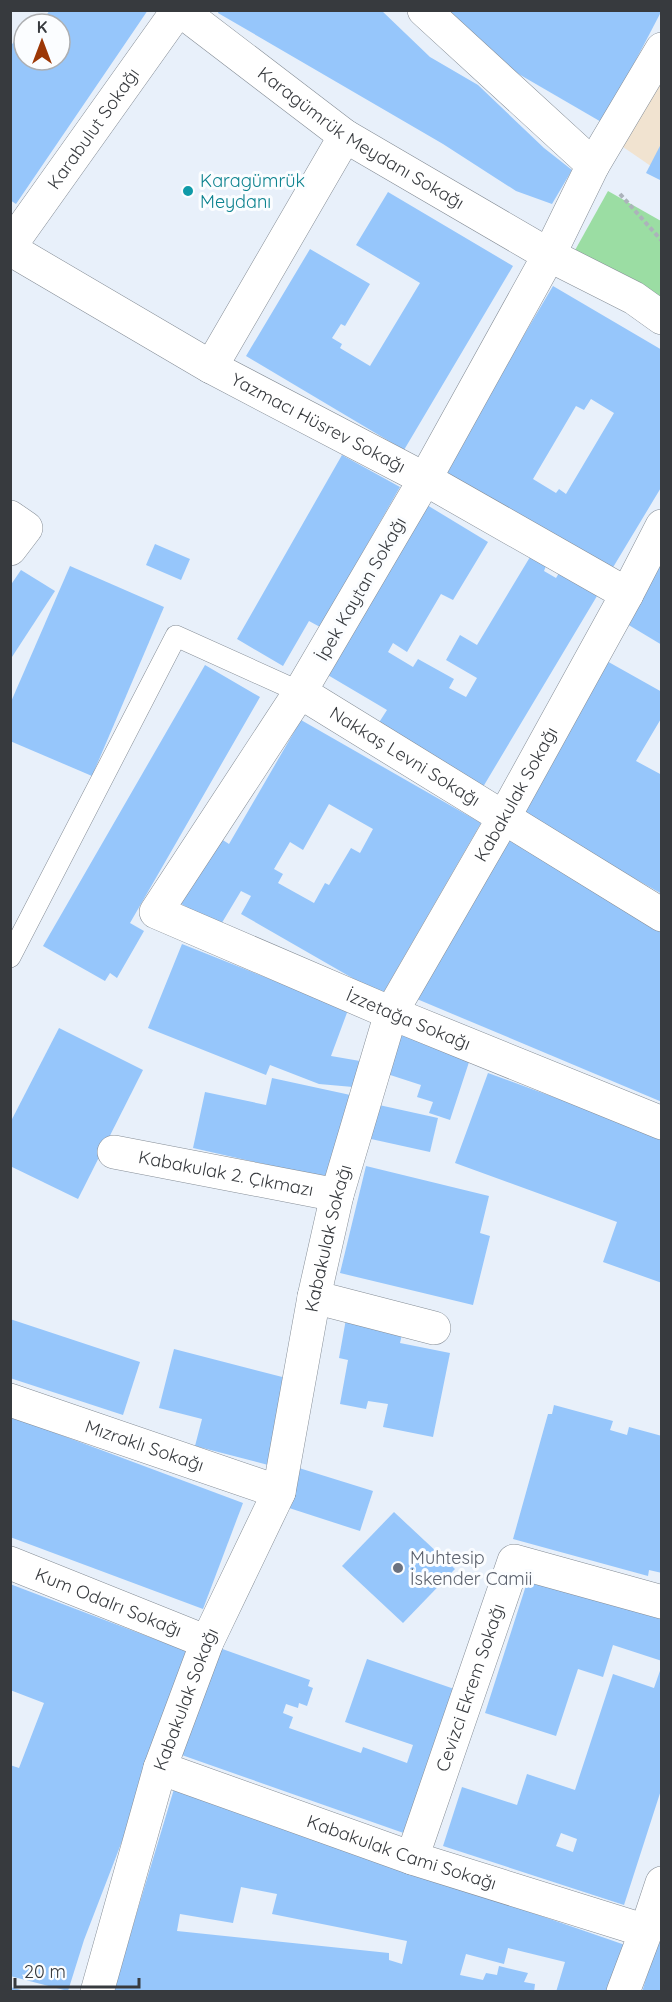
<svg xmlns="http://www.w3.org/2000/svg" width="672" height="2002" viewBox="0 0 672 2002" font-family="Quicksand,sans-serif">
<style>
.commercial{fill:#f1e3d0}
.green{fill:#9bdda3}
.building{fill:#96c6fb;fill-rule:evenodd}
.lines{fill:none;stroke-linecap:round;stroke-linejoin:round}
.lane-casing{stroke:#858d96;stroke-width:22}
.street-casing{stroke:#858d96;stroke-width:34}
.secondary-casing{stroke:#858d96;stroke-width:34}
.path{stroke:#acb3bb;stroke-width:4;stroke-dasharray:4.5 3;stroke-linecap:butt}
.lane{stroke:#fff;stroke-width:21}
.street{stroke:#fff;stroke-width:33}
.secondary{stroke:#fff;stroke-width:33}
.culture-dot{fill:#0f9aa8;stroke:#fbfdff;stroke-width:2}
.worship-dot{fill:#6b7280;stroke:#fbfdff;stroke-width:2}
.labels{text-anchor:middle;stroke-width:6;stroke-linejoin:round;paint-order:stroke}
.street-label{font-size:18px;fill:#373a3e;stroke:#fbfdff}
.culture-label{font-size:18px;fill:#0d838f;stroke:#fbfdff;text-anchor:start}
.worship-label{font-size:18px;fill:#5b616d;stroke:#fbfdff;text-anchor:start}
</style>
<rect width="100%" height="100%" fill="#e8f0fa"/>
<!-- commercial -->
<path class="commercial" d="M661 63V173L610 138Z"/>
<!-- green -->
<path class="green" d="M608 191 661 221V302L574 252Z"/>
<!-- building -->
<g class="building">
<path d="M50 10H148L16 204 10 200V47L24 28V60H60V24H40Z"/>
<path d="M219 10H381L430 57 478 85 544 148 572 170 552 204 516 191 443 144 218 13Z"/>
<path d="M444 10H662L603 123 510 69Z"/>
<path d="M662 142V181L646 173Z"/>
<path d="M388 192 513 266 404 450 246 356 310 249 370 284 345 326 341 324 332 338 342 344 340 348 370 366 420 283 356 245Z"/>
<path d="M553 286 662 350V486L609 574 441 475ZM591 399 614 413 566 494 559 489 556 493 533 479 576 406 584 410Z"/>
<path d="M342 455 400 487 320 627 309 621 283 666 237 639Z"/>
<path d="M422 502 488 542 453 600 441 594 407 652 393 643 388 652 413 667 418 659 454 679 449 688 466 697 477 678 446 660 460 635 477 645 530 557 546 566 544 571 556 578 559 573 597 596 483 787 378 724 387 710 321 671Z"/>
<path d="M155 544 190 559 181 580 146 565Z"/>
<path d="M662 545V645L617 618Z"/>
<path d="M70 566 164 607 92 776 10 741V704Z"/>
<path d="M21 570 55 591 10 660V586Z"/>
<path d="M605 660 662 692V717L636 761 662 775V894L517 812Z"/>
<path d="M205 665 260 697 130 923 144 931 117 978 110 973 105 981 43 946Z"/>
<path d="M301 720 481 823 382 995 241 914 251 896 241 891 220 926 176 901 215 835 229 844ZM329 804 373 829 360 853 351 848 329 885 325 883 314 903 278 883 283 874 274 869 290 842 303 850Z"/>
<path d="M500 835 662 925V1102L405 994Z"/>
<path d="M182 944 348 1010 331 1056 360 1061 353 1087 319 1084 270 1065 266 1075 148 1028Z"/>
<path d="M59 1028 143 1070 78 1199 10 1166V1123Z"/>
<path d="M398 1032 471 1056 450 1120 429 1113 433 1102 417 1097 421 1085 384 1073Z"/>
<path d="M488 1073 662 1137V1283L603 1262 617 1222 455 1163Z"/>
<path d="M272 1078 355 1096 331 1179 193 1148 205 1092 266 1105Z"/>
<path d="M379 1105 438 1118 430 1152 371 1139Z"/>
<path d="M366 1166 489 1196 480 1233 490 1236 473 1305 340 1273Z"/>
<path d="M10 1319 140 1362 123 1415 10 1378Z"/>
<path d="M346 1319 403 1330 400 1343 450 1353 433 1437 383 1427 388 1404 368 1401 366 1409 340 1404 348 1360 339 1358Z"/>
<path d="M174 1349 294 1380 272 1466 195 1446 202 1419 159 1408Z"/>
<path d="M554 1405 613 1421 610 1430 627 1435 629 1427 662 1436V1573L649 1570 648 1576 513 1539 548 1414H552Z"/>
<path d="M10 1416 243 1503 203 1609 10 1537Z"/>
<path d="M299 1468 373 1491 360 1531 286 1507Z"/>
<path d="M394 1512 455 1569 403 1623 342 1566Z"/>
<path d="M530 1573 662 1616V1661L613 1645 603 1677 578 1669 556 1736 485 1713Z"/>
<path d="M10 1584 194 1654 84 1940 68 1991 10 1976V1765L19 1768 44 1703 10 1690Z"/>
<path d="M214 1646 310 1680 308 1686 313 1688 307 1706 299 1703 298 1708 286 1704 283 1713 293 1717 289 1728 361 1753 363 1747 407 1763 413 1745 345 1722 367 1659 466 1693 415 1837 176 1753Z"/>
<path d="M662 1665V1787L624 1905 443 1846 462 1787 517 1805 527 1774 575 1790 613 1674 654 1688ZM561 1833 577 1839 573 1852 556 1846Z"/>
<path d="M174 1789 628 1946 616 1992H556L565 1962 508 1948 504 1964 466 1954 460 1975 483 1980 486 1973 497 1975 499 1966 528 1973 524 1982 535 1984 534 1992H113ZM241 1887 277 1894 272 1914 407 1941 402 1964 389 1960V1953L177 1931 180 1914 233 1923Z"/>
<path d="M661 1929 662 1992H642Z"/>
<path d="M10 1987 25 1991V1992H10Z"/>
</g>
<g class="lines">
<!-- lane casing -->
<g class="lane-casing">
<path id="lane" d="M10 957 176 636 300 692"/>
</g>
<!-- street casing -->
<g class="street-casing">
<g id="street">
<path id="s1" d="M180 10 345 136 549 255 425 479 300 692 156 912 391 1013 662 1123"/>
<path d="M593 165 662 49"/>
<path id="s2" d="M10 246 178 10"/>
<path id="s3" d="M10 249 211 367 425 479 627 594"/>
<path d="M211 367 345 136"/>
<path d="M10 517 26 528 10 549"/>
<path id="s4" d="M300 692 662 915"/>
<path id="s5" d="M114 1152 337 1195"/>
<path d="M314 1297 434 1328"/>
<path id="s6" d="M10 1400 279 1492"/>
<path id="s7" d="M10 1563 207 1642"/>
<path id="s8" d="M160 1768 412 1858 646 1931"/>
<path id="s9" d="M412 1858 514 1561 662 1602"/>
<path id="s10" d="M97 1992 160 1768 207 1642 279 1492 314 1297 337 1195 391 1013 503 819 627 594 662 526"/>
<path d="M623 1992 646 1931 662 1883"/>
</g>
</g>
<!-- secondary casing -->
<g class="secondary-casing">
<path id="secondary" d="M424 10 593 165 549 255 634 298 662 318"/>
</g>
<!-- path -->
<path class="path" d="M620 194 662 241"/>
<!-- lane -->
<use href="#lane" class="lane"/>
<!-- street -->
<use href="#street" class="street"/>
<!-- secondary -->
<use href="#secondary" class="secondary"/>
</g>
<!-- markers -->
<circle class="culture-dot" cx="188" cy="191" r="6"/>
<circle class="worship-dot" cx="398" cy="1568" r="6"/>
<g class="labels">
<!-- street labels -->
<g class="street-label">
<text dy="6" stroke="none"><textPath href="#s2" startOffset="144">Karabulut Sokağı</textPath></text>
<text dy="6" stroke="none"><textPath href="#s1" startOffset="222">Karagümrük Meydanı Sokağı</textPath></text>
<text dy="6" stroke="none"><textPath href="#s3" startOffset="354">Yazmacı Hüsrev Sokağı</textPath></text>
<text transform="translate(361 589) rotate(-60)" y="6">İpek Kaytan Sokağı</text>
<text dy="6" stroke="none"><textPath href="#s4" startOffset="123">Nakkaş Levni Sokağı</textPath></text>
<text dy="6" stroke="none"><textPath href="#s10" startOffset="1278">Kabakulak Sokağı</textPath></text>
<text dy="6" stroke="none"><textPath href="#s1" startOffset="1484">İzzetağa Sokağı</textPath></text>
<text dy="6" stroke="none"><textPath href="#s5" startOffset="114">Kabakulak 2. Çıkmazı</textPath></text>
<text dy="6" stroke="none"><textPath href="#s10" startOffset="792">Kabakulak Sokağı</textPath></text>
<text dy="6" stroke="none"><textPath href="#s6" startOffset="142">Mızraklı Sokağı</textPath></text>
<text dy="6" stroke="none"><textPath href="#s7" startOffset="106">Kum Odalrı Sokağı</textPath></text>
<text dy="6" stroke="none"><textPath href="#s9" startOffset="180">Cevizci Ekrem Sokağı</textPath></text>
<text dy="6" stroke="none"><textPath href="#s10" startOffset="306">Kabakulak Sokağı</textPath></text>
<text dy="6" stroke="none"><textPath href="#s8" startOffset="256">Kabakulak Cami Sokağı</textPath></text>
</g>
<!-- culture labels -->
<g class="culture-label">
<text x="200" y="187">Karagümrük<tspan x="200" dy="21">Meydanı</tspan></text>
</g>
<!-- worship labels -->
<g class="worship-label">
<text x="410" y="1564">Muhtesip<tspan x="410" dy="21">İskender Camii</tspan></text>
</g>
</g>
<!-- border -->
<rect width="672" height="2002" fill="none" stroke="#373a3e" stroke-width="24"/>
<!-- north arrow -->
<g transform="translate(42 42)"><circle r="28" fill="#fbfdff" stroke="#adafb2" stroke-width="1.5"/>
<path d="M0-4.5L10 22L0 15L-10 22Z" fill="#9c3706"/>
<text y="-9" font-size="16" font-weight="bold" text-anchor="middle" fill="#373a3e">K</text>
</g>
<!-- scale -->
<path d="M15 1978v9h124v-9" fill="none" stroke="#373a3e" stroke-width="3"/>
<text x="24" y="1978" font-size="18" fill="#373a3e" stroke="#fbfdff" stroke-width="4.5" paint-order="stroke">20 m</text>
</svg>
